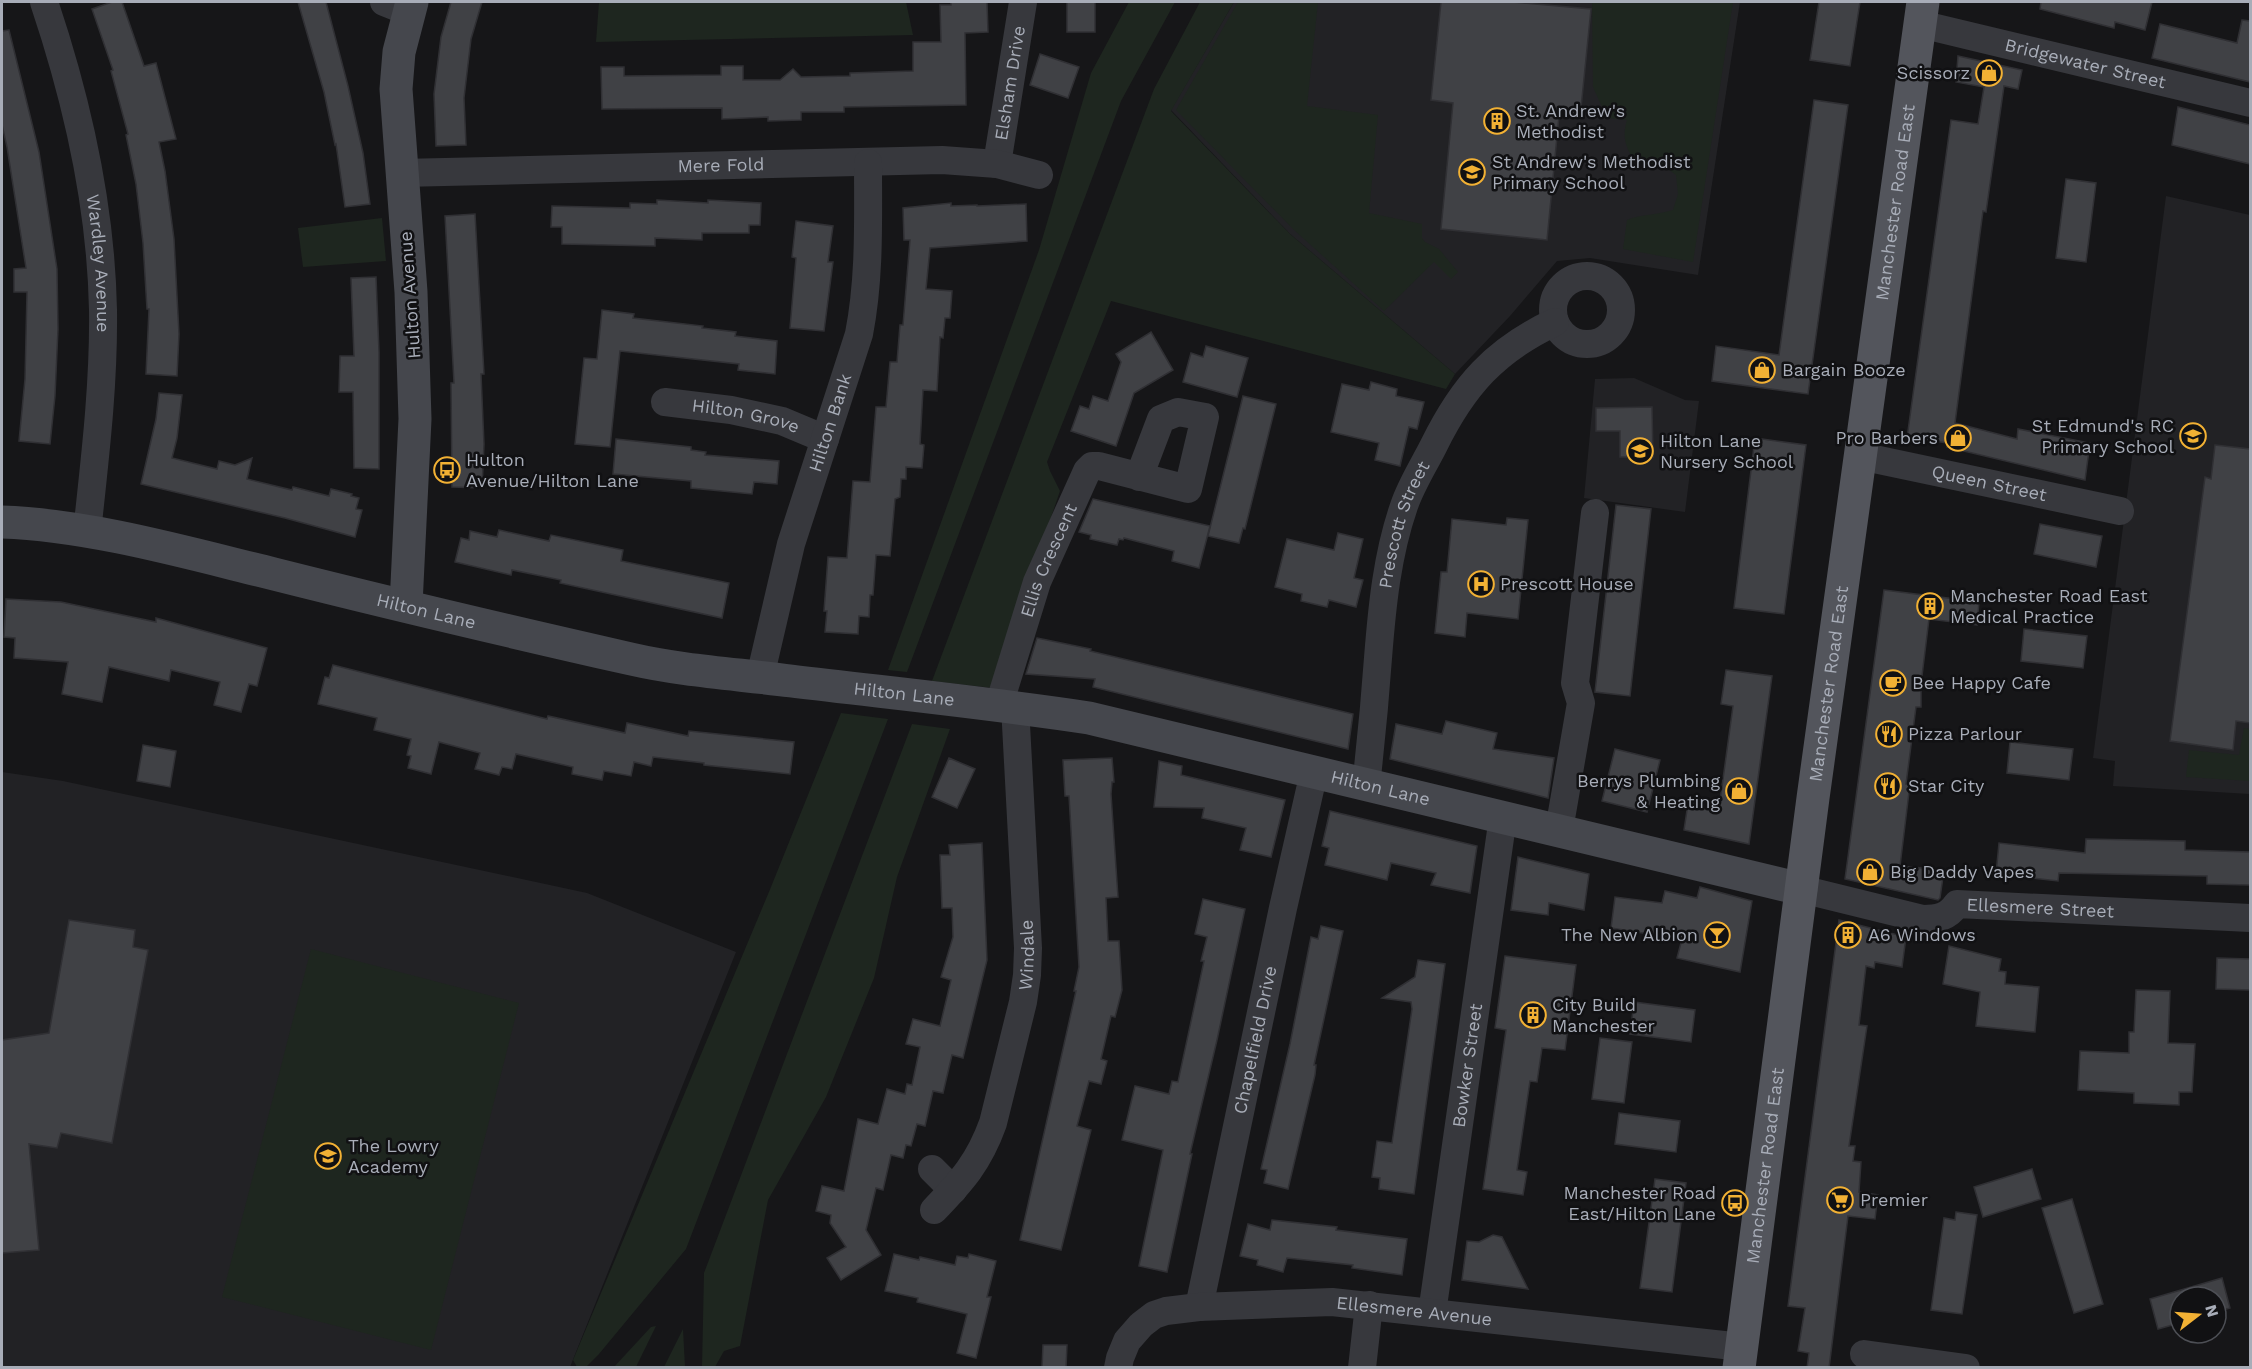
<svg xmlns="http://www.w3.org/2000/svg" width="2252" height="1369" viewBox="0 0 2252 1369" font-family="'Work Sans',sans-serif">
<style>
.built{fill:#222225}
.green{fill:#1e261f}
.building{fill:#404145;stroke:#303034;stroke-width:1.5}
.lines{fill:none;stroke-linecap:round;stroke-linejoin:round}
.street{stroke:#37383d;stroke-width:28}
.secondary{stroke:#45474d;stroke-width:33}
.primary{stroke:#53555c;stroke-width:33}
.labels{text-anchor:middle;stroke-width:5;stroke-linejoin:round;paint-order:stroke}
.street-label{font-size:18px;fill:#a8adb8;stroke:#111113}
.poi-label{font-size:18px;fill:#a8adb8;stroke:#111113;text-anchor:start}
</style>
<rect width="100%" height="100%" fill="#161618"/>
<!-- built -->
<g class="built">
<path d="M1234 2H1740L1698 275 1590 258 1557 261 1510 316 1455 374 1290 234 1171 110Z"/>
<path d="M2166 196 2250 215V794L2113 786 2115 761 2093 758Z"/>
<path d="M1634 378 1685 400 1699 401 1685 512 1584 498 1595 379Z"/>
<path d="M2 772 63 781 587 893 736 952 570 1367 2 1368Z"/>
</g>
<!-- green -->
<g class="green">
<path d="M599 2H906L913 35 596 42Z"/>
<path d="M1129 2H1175L1121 101 907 672 888 670 1039 250 1091 73Z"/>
<path d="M1200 2H1234L1171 111 1290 234 1455 374 1446 389 1111 301 1047 462 1050 471 1060 491 993 688 932 681 1154 89Z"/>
<path d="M1238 2H1318L1307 106 1378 115 1369 213 1422 224V238L1425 242 1439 249 1458 272 1451 279 1434 262 1384 311 1294 230 1176 110Z"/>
<path d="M1592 2H1733L1693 262 1623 249 1627 220C1642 214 1658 215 1673 210L1678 194 1676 175 1665 167 1634 160C1625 146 1622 136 1627 120L1607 118 1593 87Z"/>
<path d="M382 218 386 261 303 267 298 228Z"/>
<path d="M841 713 888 719 686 1249 599 1354 586 1367H577L573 1360 771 887Z"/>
<path d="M912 724 950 729 897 877 874 978 826 1097 768 1200 740 1346 724 1351 715 1367H702L704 1273Z"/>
<path d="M2244 728 2250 729V781L2186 777 2189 750 2239 755Z"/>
<path d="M311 949 519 1003 431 1350 222 1297Z"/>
<path d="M656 1326 636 1367H614L651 1327Z"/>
<path d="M683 1329 685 1367H664Z"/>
</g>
<!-- building -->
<g class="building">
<path d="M112 2H122L144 66 156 63 176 139 159 142 165 171 174 239 179 334 177 376 146 374 149 309H147L143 243 136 184 126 135 128 134 111 71 113 70 92 9Z"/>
<path d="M298 2H326L348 86 363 153 370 204 345 207 336 144 335 145 324 92Z"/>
<path d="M451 2H482L471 39 464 98 466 145 436 146 434 94 441 37Z"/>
<path d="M951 2H987L988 32 965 33 966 105 844 107V112H801V120L768 121V117L722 119V108L602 109 601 67H624V76L721 75V66H743V80H780L793 69 801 77 850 76V73L913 71V42H941L940 5H951Z"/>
<rect x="1067" y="2" width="28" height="30"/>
<path d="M1441 2H1513L1591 9 1580 118 1559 116 1547 240 1441 229 1453 103 1431 100Z"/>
<path d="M1819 2H1860L1850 66 1810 60Z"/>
<path d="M2041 2H2152L2145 30 2115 22 2114 28 2040 9Z"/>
<path d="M2242 20 2250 21V82L2152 58 2160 24 2237 43Z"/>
<path d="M9 30 39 152 57 269 58 329 55 396 50 444 19 441 25 379 27 292H14V269L26 268 7 147 2 125V31Z"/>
<path d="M1040 54 1079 67 1068 98 1030 85Z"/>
<path d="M1958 56 2022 70 2018 89 2004 86 1986 212 1983 211 1955 423 2017 439 2018 429 2090 443 2085 480 1947 447 1949 443 1907 438 1951 120 1978 124 1984 87 1956 82Z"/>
<path d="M1814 100 1848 105 1808 394 1712 381 1716 346 1779 355Z"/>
<path d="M2178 107 2250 125V164L2172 145Z"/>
<path d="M2066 179 2096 183 2086 262 2056 258Z"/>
<path d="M657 200 708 203V200L761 203 760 225H749V233H702V240L655 238V246L562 244V227H551L552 206 630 208V203L657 204Z"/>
<path d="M951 203V206L977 205V206L1026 204 1027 241 930 248 926 289 952 291 950 318H945L943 338 940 337 937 391 923 390 920 444 924 445 922 468 906 467V479H901L900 497 895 499 890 556 876 555 873 595H870L869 617 859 616 858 634 825 632 827 611H824L828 557 847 558 853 481 870 482 876 407H886L890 362H897L900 325H903L910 240H904L903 208Z"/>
<path d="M475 214 484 374H481L484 444 482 488 452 487 451 383H454L445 216Z"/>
<path d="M796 221 833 226 828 262H833L824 331 790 328 796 258 792 257Z"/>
<path d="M376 277 379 352V469L354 468 353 392H339L340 356H354L351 278Z"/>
<path d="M602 310 634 314 633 318 703 326 702 328 736 332 735 336 777 341 775 374 738 370 739 364 620 351 610 447 575 444 584 358 597 359Z"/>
<path d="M1151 332 1173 370 1134 393 1116 446 1071 431 1080 406 1089 409 1093 396 1108 401 1121 362 1116 354Z"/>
<path d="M1206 346 1248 358 1237 397 1183 382 1191 353 1203 357Z"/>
<path d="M1371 382 1397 389 1396 396 1424 402 1417 429 1409 427 1400 466 1375 460 1379 443 1331 432 1342 384 1369 390Z"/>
<path d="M159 393 182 395 177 438 172 458 217 469 219 461 235 465 252 458 247 479 292 490 293 487 329 496 331 489 352 494 351 496 359 498 356 509 362 510 355 537 285 518 141 484 156 419Z"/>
<path d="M1243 396 1276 404 1245 529 1243 528 1239 543 1208 536Z"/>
<path d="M1652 407 1653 457H1620V431H1596V408Z"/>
<path d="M1755 438 1806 445 1784 614 1734 608Z"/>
<path d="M616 439 691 447V450L706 452 705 455 779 461 777 484 754 482 752 494 691 488V481L613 474Z"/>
<path d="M2215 445 2250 449V723L2236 721 2233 750 2170 741 2205 477 2211 479Z"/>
<path d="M1093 499 1210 526 1199 568 1172 561 1174 551 1124 538 1123 540 1119 539 1117 545 1090 539 1091 535 1079 532Z"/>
<path d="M1616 505 1651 509 1630 696 1595 692Z"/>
<path d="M1507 518 1528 520 1518 619 1467 613 1465 637 1435 633 1441 572H1447L1452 519 1506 525Z"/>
<path d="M2040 524 2102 536 2096 567 2034 554Z"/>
<path d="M499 530 549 541 551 535 623 550 621 561 729 583 722 618 560 583 561 580 512 570 511 575 455 562 461 538 469 540 470 531 497 537Z"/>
<path d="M1338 533 1363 539 1354 578 1363 580 1356 607 1329 600 1327 607 1301 601 1302 594 1275 587 1287 539 1334 550Z"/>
<path d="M1884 590 1979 602 1977 625 1929 619 1921 684V707H1916L1906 784H1910L1900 866 1944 870 1940 898 1938 900 1845 879Z"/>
<path d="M6 599 61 602 156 622V618L267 648 257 686 249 684 241 712 214 705 220 682 171 670 169 681 109 667 102 702 62 694 68 662 14 658 15 638 4 637Z"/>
<path d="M2024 629 2087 636 2083 668 2021 661Z"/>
<path d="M1037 638 1091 649 1090 651 1353 714 1348 749 1093 687 1095 679 1026 674Z"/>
<path d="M333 665 547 719 548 716 625 733 627 723 688 736 689 731 794 742 790 774 704 765V763L653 757 651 766 634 762 631 776 604 771 602 780 572 774 573 767 516 754 512 769 502 767 499 775 475 769 480 753 439 742 431 774 408 768 411 756 407 755 411 739 374 730 377 718 318 704 325 677 329 678Z"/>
<path d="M1726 670 1772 676 1749 844 1684 830 1689 797 1720 801 1733 706 1721 704Z"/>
<path d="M1446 721 1497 733 1493 749 1554 758 1548 798 1390 759 1396 724 1442 734Z"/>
<path d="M2010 742 2073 749 2069 780 2007 773Z"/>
<path d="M143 745 176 751 170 787 137 781Z"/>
<path d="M1615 749 1660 760 1647 812 1602 801Z"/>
<path d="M949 758 975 769 957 808 932 797Z"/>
<path d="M1112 758 1114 782H1112L1111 794 1118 897 1106 898 1108 941H1119L1122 990 1115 1017 1111 1016 1101 1059 1107 1061 1101 1084 1089 1081 1077 1126 1091 1130 1061 1250 1020 1240 1076 991H1074L1079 967 1069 796H1065L1063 760Z"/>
<path d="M1159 761 1182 766 1181 775 1285 800 1271 857 1240 850 1246 828 1202 818 1204 808 1154 807Z"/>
<path d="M1330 811 1477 846 1470 893 1431 885 1436 873 1391 863 1387 880 1325 865 1329 848 1322 846Z"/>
<path d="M2086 839 2185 841V850L2250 852V885L2207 884V876L2059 873 2058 881 1996 874 1999 843 2085 853Z"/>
<path d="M982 843 987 960 963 1058 952 1055 943 1093 933 1091 925 1126 917 1124 911 1146 906 1145 903 1158 891 1155 883 1190 876 1188 866 1230 881 1255 841 1280 827 1258 846 1247 830 1223 831 1215 816 1211 822 1186 844 1191 858 1119 878 1124 887 1089 905 1094 907 1084 912 1085 920 1047 906 1044 913 1019 940 1026 951 980 941 977 953 937 952 908H942L940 855H950L949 845Z"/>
<path d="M1518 857 1589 874 1584 910 1549 903 1548 915 1511 910Z"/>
<path d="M1700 887 1752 901 1740 972 1677 958 1682 939 1611 928 1615 897 1662 903 1665 891 1697 898Z"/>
<path d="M1203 899 1245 909 1217 1040 1190 1154H1192L1167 1272 1139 1266 1163 1150 1122 1140 1135 1086 1169 1094 1172 1081 1178 1082 1204 961H1201L1207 937 1195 934Z"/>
<path d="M69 920 135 930 133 947 148 950 112 1143 61 1133 57 1148 29 1144 39 1250 2 1253V1040L49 1033Z"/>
<path d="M1839 920 1906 937 1902 967 1875 962 1874 968 1866 966 1859 1025 1867 1026 1849 1146H1855L1853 1161 1861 1162 1859 1192 1878 1195 1875 1219 1848 1216 1829 1368H1807L1809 1353 1798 1351 1805 1308 1788 1306Z"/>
<path d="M1321 926 1343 931 1314 1065H1316L1315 1075 1288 1189 1264 1183 1267 1170 1261 1169 1290 1044 1311 937 1318 939Z"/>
<path d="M1949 946 2001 959 1999 971 2006 972 2005 984 2039 987 2035 1032 1976 1026 1980 992 1943 984Z"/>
<path d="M1505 956 1576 965 1565 1050 1542 1048 1537 1082 1530 1081 1517 1170 1527 1172 1523 1195 1483 1189 1506 1030 1495 1028Z"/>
<path d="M2217 958 2250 959V990L2216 989Z"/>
<path d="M1418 960 1445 964 1414 1194 1379 1189 1380 1178 1372 1177 1377 1141 1392 1143 1412 1009 1411 1002 1382 998 1415 977Z"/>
<path d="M2136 990 2170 991 2168 1043 2195 1044 2192 1092H2179V1105L2134 1103V1093L2078 1090 2080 1051 2129 1053V1032H2134Z"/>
<path d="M1634 1002 1695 1010 1691 1042 1630 1034Z"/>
<path d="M1600 1038 1632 1042 1624 1103 1592 1099Z"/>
<path d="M1619 1113 1680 1121 1676 1152 1615 1144Z"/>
<path d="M2032 1169 2041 1199 1983 1217 1974 1187Z"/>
<path d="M1655 1179 1686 1183 1672 1292 1640 1288Z"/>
<path d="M2072 1199 2103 1304 2074 1313 2042 1208Z"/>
<path d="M1956 1212 1977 1215 1962 1314 1931 1310 1944 1218 1955 1220Z"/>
<path d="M1272 1220 1337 1227 1336 1230 1407 1239 1402 1275 1352 1268 1353 1265 1287 1258 1283 1272 1257 1265 1258 1260 1240 1256 1248 1224 1270 1230Z"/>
<path d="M1493 1235 1502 1237 1528 1289 1462 1280 1467 1241 1479 1242Z"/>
<path d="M894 1254 919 1260 920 1257 955 1265 957 1256 968 1258 969 1254 996 1261 987 1297H991L976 1358 957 1353 967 1314 917 1302 918 1298 885 1291Z"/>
<path d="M2222 1278 2230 1308 2216 1312V1297H2180V1323L2158 1329 2150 1299Z"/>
<path d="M1043 1345H1067L1066 1368H1042Z"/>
</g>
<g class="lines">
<!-- street -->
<g class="street">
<path id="s1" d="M44 2C77 100 101 206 103 310 104 384 95 458 87 532"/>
<path d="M384 2 409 12"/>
<path id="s2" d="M1920 24 2250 103"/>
<path id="s3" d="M997 164 1023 2"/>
<path id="s4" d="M401 173 942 160 997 164 1039 175"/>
<circle cx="1587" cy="310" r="34"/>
<path id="s5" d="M665 402 731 410 782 421 825 439"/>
<path id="s6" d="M1860 456 2120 511"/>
<path id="s7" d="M760 677 791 544 859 334C870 277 868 221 868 163"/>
<path id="s8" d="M999 705 1037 582 1087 471 1092 466H1099L1188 489 1205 417 1178 412 1161 419 1139 477"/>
<path id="s9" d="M1366 785C1371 742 1375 700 1378 658 1382 607 1387 555 1404 506 1411 485 1424 465 1434 445 1463 386 1495 350 1555 322"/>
<path d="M1559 830 1581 703 1575 683 1595 513"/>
<path id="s10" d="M1801 889 1923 919C1938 919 1948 917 1957 904L2250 918"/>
<path d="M932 1169 953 1190"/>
<path id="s11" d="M934 1210C962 1181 979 1162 993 1123L1023 1002 1027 975 1028 948 1015 706"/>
<path id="s12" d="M1199 1307 1283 908 1314 772"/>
<path id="s13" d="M1432 1313 1503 817"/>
<path d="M1864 1354 1966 1368"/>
<path id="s14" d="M1118 1368 1120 1358 1127 1341 1141 1325 1154 1315 1166 1311 1199 1307 1332 1302 1742 1347"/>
<path d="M1362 1368 1369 1305"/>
</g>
<!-- secondary -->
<g class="secondary">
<path id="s15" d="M2 522C90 525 188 553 274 574 393 604 512 632 631 659 683 671 738 674 791 681 890 693 990 703 1089 718L1801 889"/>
<path d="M406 605 415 419 411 292 396 89 399 52 412 2"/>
</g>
<!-- primary -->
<path class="primary" id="s16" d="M1739 1368 1813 798 1923 2"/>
</g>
<!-- icons -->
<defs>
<g id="shop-ring" transform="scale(1.35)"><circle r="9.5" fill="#111113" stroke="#f2b134" stroke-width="1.5"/><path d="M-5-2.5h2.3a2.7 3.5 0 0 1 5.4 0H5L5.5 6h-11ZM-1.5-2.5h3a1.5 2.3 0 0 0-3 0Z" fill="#f2b134"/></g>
<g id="building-ring" transform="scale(1.35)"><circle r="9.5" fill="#111113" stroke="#f2b134" stroke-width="1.5"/><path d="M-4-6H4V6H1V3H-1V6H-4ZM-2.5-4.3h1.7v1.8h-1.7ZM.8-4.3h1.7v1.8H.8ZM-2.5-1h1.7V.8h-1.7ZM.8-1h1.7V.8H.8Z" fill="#f2b134"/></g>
<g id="school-ring" transform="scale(1.35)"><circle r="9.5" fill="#111113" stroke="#f2b134" stroke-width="1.5"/><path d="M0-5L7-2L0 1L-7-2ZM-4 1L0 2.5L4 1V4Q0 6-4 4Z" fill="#f2b134"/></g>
<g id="bus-ring" transform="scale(1.35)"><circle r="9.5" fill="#111113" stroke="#f2b134" stroke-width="1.5"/><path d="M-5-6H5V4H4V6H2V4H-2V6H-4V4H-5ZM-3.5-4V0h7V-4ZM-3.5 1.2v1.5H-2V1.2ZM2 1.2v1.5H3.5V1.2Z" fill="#f2b134"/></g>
<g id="hospital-ring" transform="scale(1.35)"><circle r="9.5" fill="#111113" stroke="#f2b134" stroke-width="1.5"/><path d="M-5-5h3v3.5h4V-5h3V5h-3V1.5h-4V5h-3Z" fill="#f2b134"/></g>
<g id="cafe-ring" transform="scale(1.35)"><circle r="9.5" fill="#111113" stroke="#f2b134" stroke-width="1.5"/><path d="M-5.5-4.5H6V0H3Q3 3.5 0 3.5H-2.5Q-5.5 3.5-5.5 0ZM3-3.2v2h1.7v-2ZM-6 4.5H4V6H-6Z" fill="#f2b134"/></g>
<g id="restaurant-ring" transform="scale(1.35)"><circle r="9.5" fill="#111113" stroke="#f2b134" stroke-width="1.5"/><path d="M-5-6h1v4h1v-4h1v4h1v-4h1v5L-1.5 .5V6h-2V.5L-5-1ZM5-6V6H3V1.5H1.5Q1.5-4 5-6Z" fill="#f2b134"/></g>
<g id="bar-ring" transform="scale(1.35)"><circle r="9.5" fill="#111113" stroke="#f2b134" stroke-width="1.5"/><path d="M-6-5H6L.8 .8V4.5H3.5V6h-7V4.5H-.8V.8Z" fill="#f2b134"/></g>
<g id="supermarket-ring" transform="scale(1.35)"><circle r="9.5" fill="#111113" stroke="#f2b134" stroke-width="1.5"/><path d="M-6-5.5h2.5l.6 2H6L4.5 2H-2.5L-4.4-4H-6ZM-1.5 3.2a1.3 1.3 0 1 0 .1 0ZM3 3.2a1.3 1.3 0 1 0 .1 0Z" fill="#f2b134"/></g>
</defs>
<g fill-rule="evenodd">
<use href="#shop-ring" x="1989" y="73"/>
<use href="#building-ring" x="1497" y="121"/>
<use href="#school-ring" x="1472" y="172"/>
<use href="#shop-ring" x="1762" y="370"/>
<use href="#school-ring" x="2193" y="436"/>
<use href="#shop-ring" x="1958" y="438"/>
<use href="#school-ring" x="1640" y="451"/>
<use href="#bus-ring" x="447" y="470"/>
<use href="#hospital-ring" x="1481" y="584"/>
<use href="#building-ring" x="1930" y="606"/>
<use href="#cafe-ring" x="1893" y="683"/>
<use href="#restaurant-ring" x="1889" y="734"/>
<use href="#restaurant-ring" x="1888" y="786"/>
<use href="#shop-ring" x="1739" y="791"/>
<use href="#shop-ring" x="1870" y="872"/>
<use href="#bar-ring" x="1717" y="935"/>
<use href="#building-ring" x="1848" y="935"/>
<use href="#building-ring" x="1533" y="1015"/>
<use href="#school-ring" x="328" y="1156"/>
<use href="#supermarket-ring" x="1840" y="1200"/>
<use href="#bus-ring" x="1735" y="1203"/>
</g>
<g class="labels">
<!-- street labels -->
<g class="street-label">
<text dy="6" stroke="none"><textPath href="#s2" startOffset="170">Bridgewater Street</textPath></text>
<text dy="6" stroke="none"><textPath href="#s3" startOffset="82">Elsham Drive</textPath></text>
<text dy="6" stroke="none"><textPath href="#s4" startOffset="320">Mere Fold</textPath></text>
<text dy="6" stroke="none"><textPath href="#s16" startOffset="1176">Manchester Road East</textPath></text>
<text dy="6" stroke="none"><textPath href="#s1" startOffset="268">Wardley Avenue</textPath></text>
<text transform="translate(410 295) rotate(-94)" y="6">Hulton Avenue</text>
<text dy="6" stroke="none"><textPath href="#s5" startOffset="82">Hilton Grove</textPath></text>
<text dy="6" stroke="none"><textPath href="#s7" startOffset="264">Hilton Bank</textPath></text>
<text dy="6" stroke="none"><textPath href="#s6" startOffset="132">Queen Street</textPath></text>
<text dy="6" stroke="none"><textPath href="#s9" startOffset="264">Prescott Street</textPath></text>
<text dy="6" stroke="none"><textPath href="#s8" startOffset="153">Ellis Crescent</textPath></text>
<text dy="6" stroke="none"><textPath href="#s15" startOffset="434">Hilton Lane</textPath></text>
<text dy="6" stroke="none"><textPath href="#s16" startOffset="690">Manchester Road East</textPath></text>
<text dy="6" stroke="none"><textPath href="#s15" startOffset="920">Hilton Lane</textPath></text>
<text dy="6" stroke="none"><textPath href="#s15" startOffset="1406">Hilton Lane</textPath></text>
<text dy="6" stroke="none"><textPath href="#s10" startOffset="248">Ellesmere Street</textPath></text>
<text dy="6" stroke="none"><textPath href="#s11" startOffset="278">Windale</textPath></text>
<text dy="6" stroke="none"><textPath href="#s12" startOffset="273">Chapelfield Drive</textPath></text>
<text dy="6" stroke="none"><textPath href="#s13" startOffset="250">Bowker Street</textPath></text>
<text dy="6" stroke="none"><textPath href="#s16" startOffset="204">Manchester Road East</textPath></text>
<text dy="6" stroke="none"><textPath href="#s14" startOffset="328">Ellesmere Avenue</textPath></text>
</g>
<!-- poi labels -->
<g class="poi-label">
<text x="1970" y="79" text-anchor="end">Scissorz</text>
<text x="1516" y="117">St. Andrew's<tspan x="1516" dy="21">Methodist</tspan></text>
<text x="1492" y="168">St Andrew's Methodist<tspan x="1492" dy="21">Primary School</tspan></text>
<text x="1782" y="376">Bargain Booze</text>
<text x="2174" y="432" text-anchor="end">St Edmund's RC<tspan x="2174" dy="21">Primary School</tspan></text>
<text x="1938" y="444" text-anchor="end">Pro Barbers</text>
<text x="1660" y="447">Hilton Lane<tspan x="1660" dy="21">Nursery School</tspan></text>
<text x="466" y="466">Hulton<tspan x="466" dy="21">Avenue/Hilton Lane</tspan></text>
<text x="1500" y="590">Prescott House</text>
<text x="1950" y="602">Manchester Road East<tspan x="1950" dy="21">Medical Practice</tspan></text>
<text x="1912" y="689">Bee Happy Cafe</text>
<text x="1908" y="740">Pizza Parlour</text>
<text x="1720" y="787" text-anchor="end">Berrys Plumbing<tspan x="1720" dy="21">&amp; Heating</tspan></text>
<text x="1908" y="792">Star City</text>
<text x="1890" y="878">Big Daddy Vapes</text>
<text x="1698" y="941" text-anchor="end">The New Albion</text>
<text x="1868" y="941">A6 Windows</text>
<text x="1552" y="1011">City Build<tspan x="1552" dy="21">Manchester</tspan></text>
<text x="348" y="1152">The Lowry<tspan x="348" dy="21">Academy</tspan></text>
<text x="1716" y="1199" text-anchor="end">Manchester Road<tspan x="1716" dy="21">East/Hilton Lane</tspan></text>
<text x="1860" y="1206">Premier</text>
</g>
</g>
<!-- border -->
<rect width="2252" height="1369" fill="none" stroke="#a8adb8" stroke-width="6"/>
<!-- north arrow -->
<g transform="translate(2198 1315) rotate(73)"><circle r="28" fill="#111113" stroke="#4d4f55" stroke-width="1.5"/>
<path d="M0-4.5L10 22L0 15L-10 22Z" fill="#f2b134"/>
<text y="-9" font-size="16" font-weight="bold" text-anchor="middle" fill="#a8adb8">N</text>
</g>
</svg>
